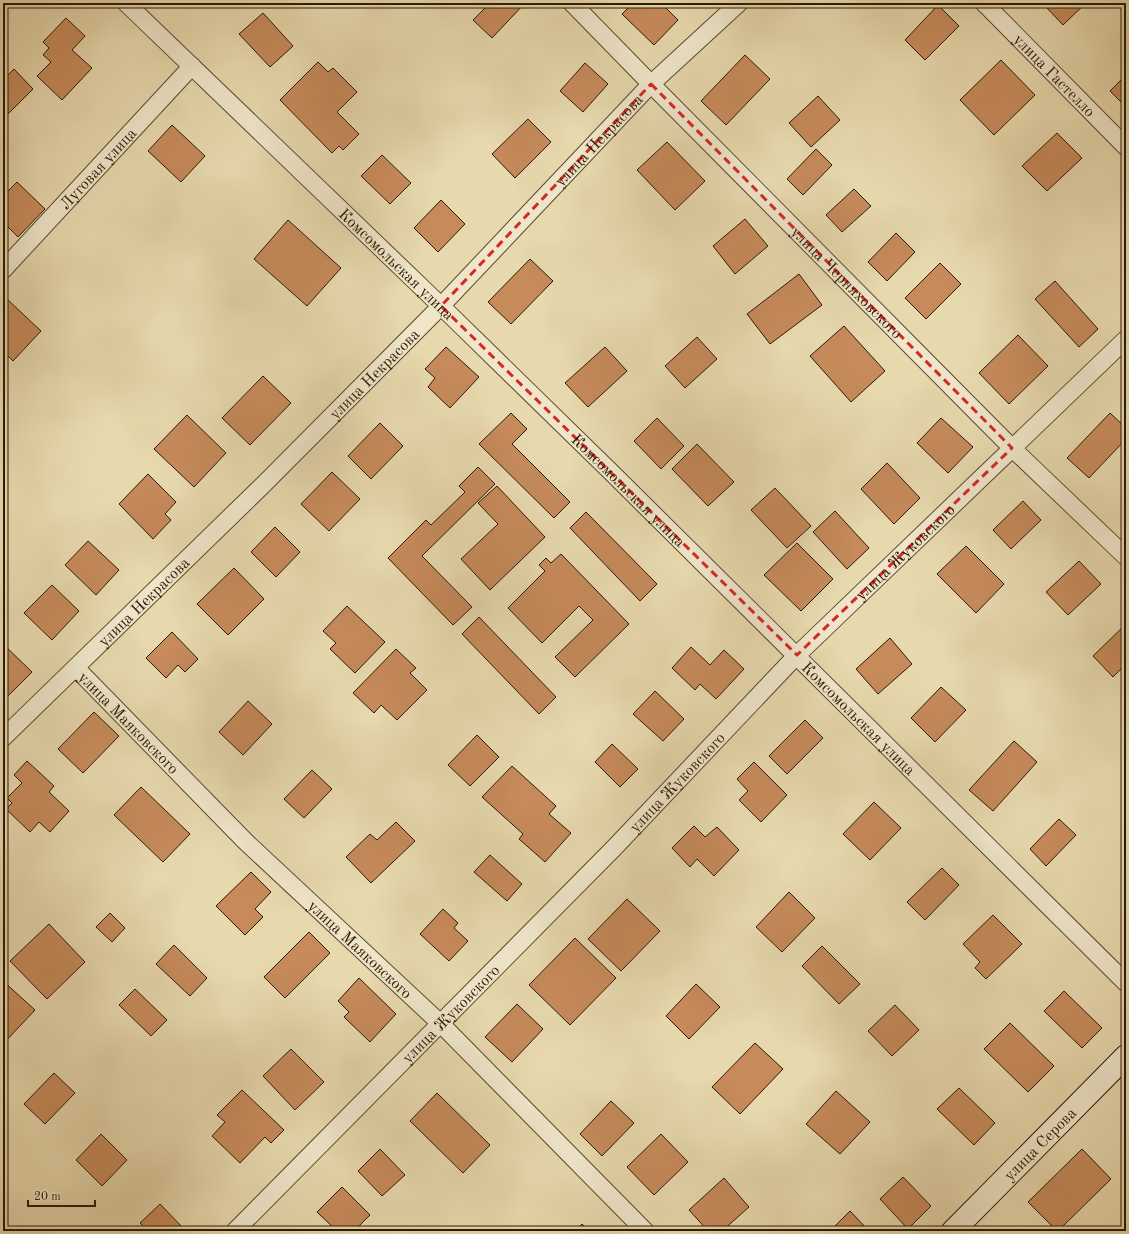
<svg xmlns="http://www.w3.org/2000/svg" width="1129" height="1234" viewBox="0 0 1129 1234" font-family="'Old Standard TT',serif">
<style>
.building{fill:#c68a5b;stroke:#2b1a02}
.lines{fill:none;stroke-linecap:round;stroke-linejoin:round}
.minor-casing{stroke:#5a4a2d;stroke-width:19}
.secondary-casing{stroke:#2b1a02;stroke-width:24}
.minor{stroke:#efe6ca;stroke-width:17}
.secondary{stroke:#efe6ca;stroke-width:22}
.marked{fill:none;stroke:#d62828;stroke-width:3;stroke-dasharray:8 5;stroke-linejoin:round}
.labels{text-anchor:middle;stroke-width:3;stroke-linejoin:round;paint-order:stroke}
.street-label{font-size:16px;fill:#2b1a02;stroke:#efe6ca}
</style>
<rect width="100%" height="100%" fill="#e7d8ad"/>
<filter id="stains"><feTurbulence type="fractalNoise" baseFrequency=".005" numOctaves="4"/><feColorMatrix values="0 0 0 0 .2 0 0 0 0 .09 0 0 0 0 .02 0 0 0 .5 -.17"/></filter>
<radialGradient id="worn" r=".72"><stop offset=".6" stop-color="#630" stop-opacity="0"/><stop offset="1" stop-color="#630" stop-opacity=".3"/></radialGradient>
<!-- building -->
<g class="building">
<path d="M490 3H525L492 38 473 20Z"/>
<path d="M633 3H661L678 20 654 45 622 14Z"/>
<path d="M1050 3H1086L1063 25 1046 7Z"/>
<path d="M938 5 959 26 925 60 905 40Z"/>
<path d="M263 13 293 46 270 67 239 34Z"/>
<path d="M66 18 85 36 72 50 92 68 62 100 37 76 51 62 43 55 49 48 43 42Z"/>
<path d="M745 55 770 79 726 125 701 101Z"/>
<path d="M1001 60 1035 95 994 135 960 100Z"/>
<path d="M318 62 328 72 333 68 357 92 337 112 359 134 343 150 339 146 332 153 280 100Z"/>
<path d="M585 63 608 84 583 112 560 91Z"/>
<path d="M14 69 33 89 5 117 3 115V80Z"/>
<path d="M1126 75V107L1110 91Z"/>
<path d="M818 96 840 120 811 147 789 123Z"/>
<path d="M528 119 551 142 515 178 492 154Z"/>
<path d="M172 125 205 156 181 182 148 151Z"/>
<path d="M1057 133 1082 158 1047 191 1022 166Z"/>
<path d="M667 142 705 181 675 210 637 170Z"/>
<path d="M816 149 832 165 803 195 787 179Z"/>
<path d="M382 155 411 183 390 204 361 176Z"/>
<path d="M17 182 45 209 18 237 3 222V196Z"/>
<path d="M854 189 871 206 842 232 826 215Z"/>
<path d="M441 200 465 224 438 252 414 228Z"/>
<path d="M745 219 768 246 735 274 713 246Z"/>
<path d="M288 220 341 268 307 306 254 259Z"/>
<path d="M896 233 915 252 887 281 868 262Z"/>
<path d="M1126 233V244L1121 239Z"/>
<path d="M530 259 553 281 511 324 488 302Z"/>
<path d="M940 263 961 284 926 319 905 298Z"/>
<path d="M799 274 822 305 770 344 747 314Z"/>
<path d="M1055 281 1098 329 1079 347 1035 299Z"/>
<path d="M8 300 41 331 13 361 3 351V305Z"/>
<path d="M844 326 885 371 851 402 810 356Z"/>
<path d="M1018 335 1048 366 1009 404 979 373Z"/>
<path d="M697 337 717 359 685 388 665 366Z"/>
<path d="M446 347 479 377 450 408 428 387 435 378 425 369Z"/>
<path d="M605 347 627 371 588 407 565 383Z"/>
<path d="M263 376 291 403 250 445 222 418Z"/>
<path d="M511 413 527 429 512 444 570 502 554 518 479 444Z"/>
<path d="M1110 413 1126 428V439L1089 478 1067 458Z"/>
<path d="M187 415 226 453 194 487 154 449Z"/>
<path d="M657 418 684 446 661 469 634 441Z"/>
<path d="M941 418 973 447 948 473 917 443Z"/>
<path d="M380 423 403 446 371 479 348 456Z"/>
<path d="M697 444 734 482 708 506 672 469Z"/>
<path d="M887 463 920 498 894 524 861 489Z"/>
<path d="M478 467 495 484 422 556 472 607 453 625 388 558 426 520 431 525 465 492 459 486Z"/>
<path d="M332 472 360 499 329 531 301 504Z"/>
<path d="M148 474 176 502 165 514 171 520 153 539 119 504Z"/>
<path d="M497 486 545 537 490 590 461 559 498 524 478 503Z"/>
<path d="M775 488 811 526 787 548 751 510Z"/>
<path d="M1023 501 1041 520 1011 549 993 530Z"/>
<path d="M835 511 869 548 847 569 813 532Z"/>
<path d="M586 512 657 584 640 601 570 528Z"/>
<path d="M275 527 300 552 276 577 251 552Z"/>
<path d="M88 541 119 570 96 595 65 565Z"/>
<path d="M797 543 833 579 801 611 764 575Z"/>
<path d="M966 546 1004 584 976 613 937 574Z"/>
<path d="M561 554 629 624 575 677 555 657 593 620 579 606 542 643 508 608 545 571 539 565 546 558 551 563Z"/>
<path d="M1079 561 1101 584 1068 615 1046 592Z"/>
<path d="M234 568 264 599 228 635 197 604Z"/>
<path d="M52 585 79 611 52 640 24 613Z"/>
<path d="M347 606 385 642 355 673 330 649 336 643 323 631Z"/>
<path d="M479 617 556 697 539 714 462 634Z"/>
<path d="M1126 624V664L1113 677 1093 656Z"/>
<path d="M172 632 198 659 185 672 178 665 166 678 146 658Z"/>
<path d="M890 638 912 664 878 694 856 669Z"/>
<path d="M3 644 32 672 7 697 3 694Z"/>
<path d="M691 647 710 665 724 650 744 669 716 699 700 684 695 690 672 668Z"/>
<path d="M396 649 416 668 410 673 427 690 397 720 381 705 374 713 353 693Z"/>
<path d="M941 687 966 710 935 742 911 718Z"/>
<path d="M655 691 684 719 663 741 633 714Z"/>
<path d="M248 701 272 724 243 755 219 732Z"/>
<path d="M94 712 119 736 83 773 58 749Z"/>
<path d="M805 720 823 738 787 774 769 756Z"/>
<path d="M477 735 499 757 470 786 448 765Z"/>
<path d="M1014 741 1037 762 993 811 969 790Z"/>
<path d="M612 744 638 769 620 787 595 762Z"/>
<path d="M27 761 54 786 49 792 69 811 50 832 39 822 30 832 6 809 12 803 7 798 22 783 14 775Z"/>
<path d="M754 762 787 795 761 822 739 800 748 791 737 779Z"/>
<path d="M512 766 556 806 549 814 571 833 545 862 519 839 523 834 482 797Z"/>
<path d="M312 770 332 789 304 818 284 799Z"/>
<path d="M141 787 190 834 163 862 114 815Z"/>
<path d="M874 802 901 828 870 860 843 834Z"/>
<path d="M1059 819 1076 835 1046 866 1030 849Z"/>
<path d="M396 822 415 841 371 883 346 857 370 834 377 840Z"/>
<path d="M694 826 705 837 717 827 739 850 714 876 697 859 690 867 672 848Z"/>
<path d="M490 855 522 884 507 901 474 872Z"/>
<path d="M942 868 959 885 925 920 907 902Z"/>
<path d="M251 872 271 892 255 909 263 917 245 935 216 906Z"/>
<path d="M789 892 815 918 782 952 756 927Z"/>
<path d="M627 899 660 931 621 971 588 939Z"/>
<path d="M443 909 458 923 454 928 468 941 449 961 420 934Z"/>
<path d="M110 913 125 928 112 942 96 927Z"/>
<path d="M993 915 1022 944 986 979 975 968 980 962 963 944Z"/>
<path d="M49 924 85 962 47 999 10 961Z"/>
<path d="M309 932 330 953 285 998 264 977Z"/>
<path d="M575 938 616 978 570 1025 529 985Z"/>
<path d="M174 945 207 978 190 996 156 964Z"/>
<path d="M822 946 860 984 839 1004 802 966Z"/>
<path d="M359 978 396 1014 370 1042 344 1017 349 1012 338 1001Z"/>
<path d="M3 981 35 1010 3 1044Z"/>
<path d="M696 984 720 1007 689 1039 666 1016Z"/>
<path d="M135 989 167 1020 151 1036 119 1005Z"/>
<path d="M1064 991 1102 1028 1082 1048 1044 1011Z"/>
<path d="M517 1004 543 1029 512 1062 485 1037Z"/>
<path d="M895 1005 919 1030 892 1056 868 1031Z"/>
<path d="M1010 1023 1054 1066 1028 1092 984 1049Z"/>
<path d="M755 1043 783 1069 740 1114 712 1087Z"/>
<path d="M291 1049 324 1082 295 1110 263 1076Z"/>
<path d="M54 1073 75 1093 45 1124 24 1104Z"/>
<path d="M959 1088 995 1123 974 1145 937 1109Z"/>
<path d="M242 1090 284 1130 271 1143 265 1137 240 1163 212 1136 225 1122 217 1115Z"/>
<path d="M836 1091 870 1122 840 1154 806 1124Z"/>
<path d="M437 1093 490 1145 463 1173 410 1121Z"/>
<path d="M611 1101 634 1123 602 1156 580 1134Z"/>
<path d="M101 1134 127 1160 102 1186 76 1160Z"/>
<path d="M661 1134 688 1162 654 1195 627 1167Z"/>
<path d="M380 1149 405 1175 382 1196 358 1171Z"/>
<path d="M1082 1149 1111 1179 1058 1231H1057L1028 1202Z"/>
<path d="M903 1177 931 1206 908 1229 880 1199Z"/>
<path d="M724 1178 749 1207 722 1231H708L689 1210Z"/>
<path d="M342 1187 370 1215 354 1231H337L317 1212Z"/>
<path d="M160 1204 185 1230 184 1231H148L140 1223Z"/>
<path d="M850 1211 869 1231H830Z"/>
<path d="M582 1224 589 1231H576Z"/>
</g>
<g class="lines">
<!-- minor casing -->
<g class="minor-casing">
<g id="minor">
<path id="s1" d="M126 3 441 306 611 472 1126 983"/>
<path id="s2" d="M572 3 651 84 1012 448 1126 557"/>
<path id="s3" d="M984 3 1126 147"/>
<path id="s4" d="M3 270 192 66"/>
<path id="s5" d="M76 668 245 841 441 1024 645 1231"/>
<path id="s6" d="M3 738 264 484 441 306 651 84 739 3"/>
<path id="s7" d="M235 1231 614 848 797 655 1126 339"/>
</g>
</g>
<!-- secondary casing -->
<g class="secondary-casing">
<g id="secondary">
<path id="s8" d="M953 1231 1126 1056"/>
</g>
</g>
<!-- minor -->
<use href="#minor" class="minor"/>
<!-- secondary -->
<use href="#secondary" class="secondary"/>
</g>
<!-- marked area -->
<path class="marked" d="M651 84 1012 448 797 655 441 306Z"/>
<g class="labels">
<!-- street labels -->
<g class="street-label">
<text dy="6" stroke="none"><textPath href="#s3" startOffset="101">улица Гастелло</textPath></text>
<text dy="6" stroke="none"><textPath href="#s6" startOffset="844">улица Некрасова</textPath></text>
<text dy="6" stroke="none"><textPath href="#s4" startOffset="139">Луговая улица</textPath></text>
<text dy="6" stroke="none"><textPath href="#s1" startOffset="376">Комсомольская улица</textPath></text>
<text dy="6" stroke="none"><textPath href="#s2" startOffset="392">улица Черняховского</textPath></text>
<text dy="6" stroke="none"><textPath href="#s6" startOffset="520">улица Некрасова</textPath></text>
<text dy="6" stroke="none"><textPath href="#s1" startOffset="700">Комсомольская улица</textPath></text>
<text dy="6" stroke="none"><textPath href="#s7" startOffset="954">улица Жуковского</textPath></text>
<text dy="6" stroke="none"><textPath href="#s6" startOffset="196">улица Некрасова</textPath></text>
<text dy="6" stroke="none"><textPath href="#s1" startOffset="1024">Комсомольская улица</textPath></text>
<text dy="6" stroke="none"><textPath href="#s5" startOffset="76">улица Маяковского</textPath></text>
<text dy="6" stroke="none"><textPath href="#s7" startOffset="630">улица Жуковского</textPath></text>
<text dy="6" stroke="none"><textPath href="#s5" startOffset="400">улица Маяковского</textPath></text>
<text dy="6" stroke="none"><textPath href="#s7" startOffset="306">улица Жуковского</textPath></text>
<text dy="6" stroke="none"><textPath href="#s8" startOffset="123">улица Серова</textPath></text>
</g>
</g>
<!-- margin -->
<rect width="1129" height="1234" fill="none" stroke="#e7d8ad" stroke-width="16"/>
<rect x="4" y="4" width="1121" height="1226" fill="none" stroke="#2b1a02" stroke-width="2"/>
<rect x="8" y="8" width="1113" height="1218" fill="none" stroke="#2b1a02"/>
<!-- scale -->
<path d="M28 1200v6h67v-6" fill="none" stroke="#2b1a02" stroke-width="2"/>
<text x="34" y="1200" font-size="12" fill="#2b1a02" stroke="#efe6ca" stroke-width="3" paint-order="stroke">20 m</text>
<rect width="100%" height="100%" filter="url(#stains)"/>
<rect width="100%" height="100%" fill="url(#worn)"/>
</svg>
